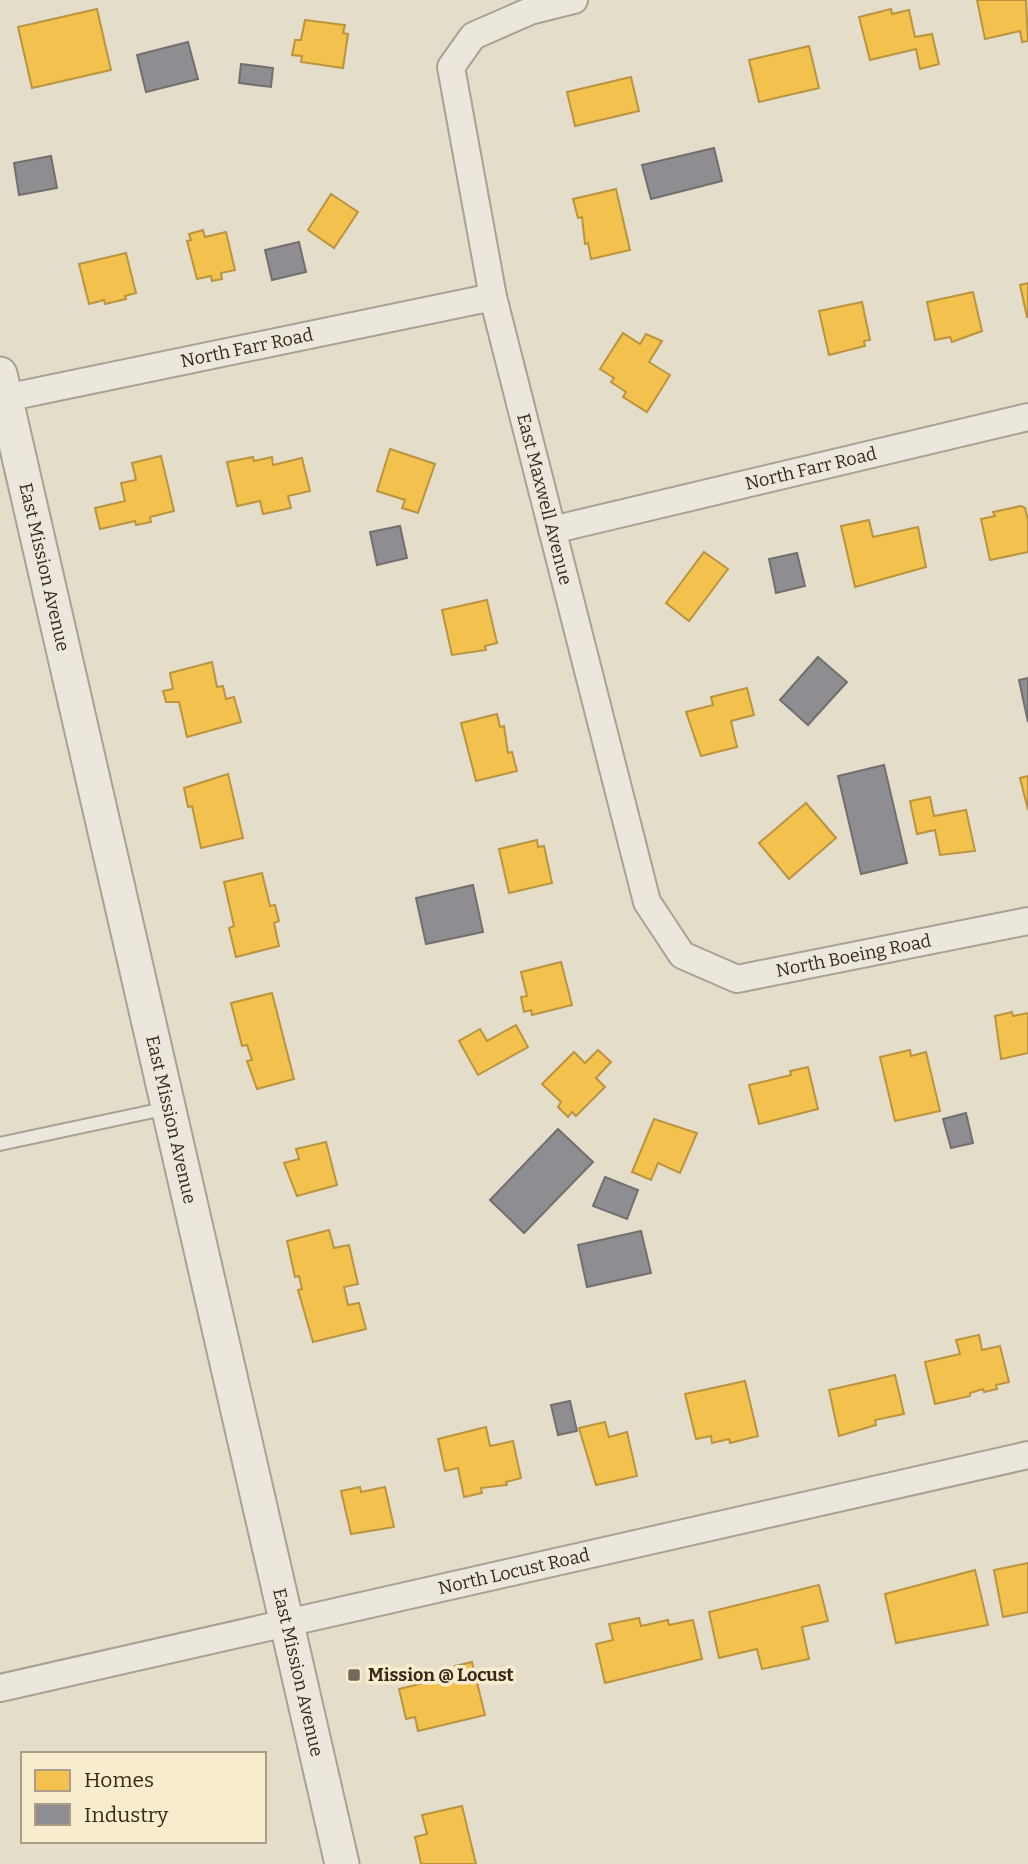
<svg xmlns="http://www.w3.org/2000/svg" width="1028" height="1864" viewBox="0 0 1028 1864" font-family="Bitter,serif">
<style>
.homes{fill:#f2c14e;stroke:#ba943f;stroke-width:2}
.industry{fill:#8d8d92;stroke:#736f6e;stroke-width:2}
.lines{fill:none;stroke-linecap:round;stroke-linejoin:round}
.service-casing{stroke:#a9a193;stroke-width:16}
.minor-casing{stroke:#a9a193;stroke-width:30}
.tertiary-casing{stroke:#a9a193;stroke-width:37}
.service{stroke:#ece7dc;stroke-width:12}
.minor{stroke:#ece7dc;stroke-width:26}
.tertiary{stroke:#ece7dc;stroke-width:33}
.poi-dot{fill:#746958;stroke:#f7eccd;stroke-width:2.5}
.labels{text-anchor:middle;stroke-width:7;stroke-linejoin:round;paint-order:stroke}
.street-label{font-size:18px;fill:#372a1b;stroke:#f7eccd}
.poi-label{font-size:18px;font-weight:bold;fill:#372a1b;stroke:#f7eccd;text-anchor:start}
</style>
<rect width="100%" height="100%" fill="#e4ddc9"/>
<!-- homes -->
<g class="homes">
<path d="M977 0H1026L1028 41 1022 42 1020 31 985 39Z"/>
<path d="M97 9 111 70 32 88 18 27Z"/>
<path d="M891 9 892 14 909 10 915 37 932 34 939 64 920 69 916 49 870 60 859 17Z"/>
<path d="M305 20 345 25 343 33 348 34 343 68 301 62 302 56 292 55 295 40H301Z"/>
<path d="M809 46 819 88 759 102 749 60Z"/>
<path d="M631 77 639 111 575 126 567 92Z"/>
<path d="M616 189 630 250 591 259 588 243 585 244 582 217 578 218 573 199Z"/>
<path d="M331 194 358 212 334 248 308 230Z"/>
<path d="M203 230 205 237 226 232 235 270 221 273 222 279 212 281 211 276 197 279 187 241 191 240 189 234Z"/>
<path d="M126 253 136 293 125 296 126 299 105 304 104 300 89 304 79 264Z"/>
<path d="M1028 283V317H1027L1020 285Z"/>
<path d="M973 292 982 331 952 342 950 337 935 340 927 302Z"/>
<path d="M862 302 870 340 864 341 865 346 829 355 819 311Z"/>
<path d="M623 333 640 344 646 334 662 341 649 362 670 375 647 412 623 397 626 392 611 382 614 378 600 369Z"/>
<path d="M390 449 435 464 418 513 402 508 405 500 377 491Z"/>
<path d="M161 456 174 511 150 517 151 522 136 525 135 521 100 529 95 508 125 501 121 483 136 480 132 463Z"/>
<path d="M253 457 254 461 272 457 273 465 302 458 310 491 288 496 291 508 263 514 260 501 237 506 227 462Z"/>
<path d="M1021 506 1025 508 1028 520V552L990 560 981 519 995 516 993 512Z"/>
<path d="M869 520 873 537 918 527 926 567 855 587 841 526Z"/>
<path d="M704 552 728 569 689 621 666 603Z"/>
<path d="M487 600 497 643 485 646 486 650 452 655 442 610Z"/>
<path d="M212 662 217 687 223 686 226 699 234 697 241 722 187 737 179 702H166L163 691 173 689 170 673Z"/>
<path d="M747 688 754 715 731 721 737 747 701 756 686 712 713 705 711 697Z"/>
<path d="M497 714 500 727 504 726 508 753 512 752 517 771 476 781 461 723Z"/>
<path d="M228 774 243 838 201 848 192 806 188 807 184 788Z"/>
<path d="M1028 776V810L1020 778Z"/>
<path d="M930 797 934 816 966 810 975 851 940 855 935 830 917 834 910 801Z"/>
<path d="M806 803 836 838 789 879 759 843Z"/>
<path d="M537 840 538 847 544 846 552 883 509 893 499 849Z"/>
<path d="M262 873 270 906 275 905 279 921 274 923 279 946 236 957 229 928 234 926 224 882Z"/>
<path d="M561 962 572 1005 532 1015 531 1010 524 1012 521 997 527 996 521 972Z"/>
<path d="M272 993 294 1079 257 1089 247 1061 252 1060 247 1045 242 1046 231 1003Z"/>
<path d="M1012 1012 1013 1016 1028 1013V1053L1001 1059 995 1016Z"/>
<path d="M516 1025 528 1047 478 1075 459 1041 480 1029 487 1041Z"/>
<path d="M598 1050 611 1062 596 1078 605 1087 576 1116 572 1112 568 1117 558 1107 561 1102 542 1084 574 1052 585 1063Z"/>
<path d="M910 1050 911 1056 926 1052 940 1111 895 1121 880 1057Z"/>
<path d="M808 1067 818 1109 759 1124 749 1085 791 1075 790 1071Z"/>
<path d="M654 1119 697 1133 680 1173 658 1163 651 1180 632 1172Z"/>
<path d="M326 1142 337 1185 297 1196 284 1163 299 1159 296 1149Z"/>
<path d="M329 1230 334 1248 349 1245 358 1284 344 1287 348 1305 359 1303 366 1329 313 1342 298 1290 302 1289 299 1276 295 1277 287 1241Z"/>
<path d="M979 1335 982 1350 1000 1346 1009 1382 996 1385 997 1389 984 1392 983 1389 970 1393V1396L935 1404 925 1362 960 1354 956 1340Z"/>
<path d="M895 1375 904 1414 875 1420 876 1425 839 1436 829 1390Z"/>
<path d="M745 1381 758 1436 730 1443 729 1439 712 1443 711 1436 696 1439 685 1394Z"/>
<path d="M605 1422 609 1437 627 1432 637 1476 596 1485 579 1428Z"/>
<path d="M486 1427 490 1446 513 1441 521 1478 506 1482 507 1485 481 1488 482 1493 464 1497 458 1468 445 1471 438 1439Z"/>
<path d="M360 1487 361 1492 385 1487 394 1527 351 1534 341 1491Z"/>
<path d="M1028 1563V1612L1003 1617 994 1570Z"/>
<path d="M975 1570 988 1625 896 1643 885 1594Z"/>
<path d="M819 1585 828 1621 802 1627 809 1659 762 1669 757 1649 719 1658 709 1612Z"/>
<path d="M639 1618 641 1626 668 1620 669 1625 693 1620 702 1659 605 1683 596 1644 613 1640 609 1624Z"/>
<path d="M472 1662 485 1715 418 1731 415 1717 406 1719 399 1689 457 1675 455 1666Z"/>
<path d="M462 1806 476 1864H421L415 1837 427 1834 422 1815Z"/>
</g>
<!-- industry -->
<g class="industry">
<path d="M188 42 198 79 146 92 137 55Z"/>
<path d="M241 64 273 68 271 87 239 83Z"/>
<path d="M714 148 722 181 651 199 642 165Z"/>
<path d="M51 156 57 188 19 195 14 163Z"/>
<path d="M299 242 306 272 272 280 265 250Z"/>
<path d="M400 526 407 558 377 565 370 532Z"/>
<path d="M797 553 805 586 776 593 769 559Z"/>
<path d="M818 657 847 682 808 725 780 700Z"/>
<path d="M1028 678V722L1019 680Z"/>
<path d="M884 765 907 863 861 874 838 776Z"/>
<path d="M473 885 483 932 426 944 416 898Z"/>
<path d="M966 1113 973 1143 951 1148 943 1119Z"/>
<path d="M558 1129 593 1162 524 1233 490 1200Z"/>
<path d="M605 1177 638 1190 627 1219 593 1206Z"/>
<path d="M641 1231 651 1273 587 1287 578 1245Z"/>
<path d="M570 1401 577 1431 558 1435 551 1405Z"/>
</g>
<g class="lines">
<!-- service casing -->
<g class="service-casing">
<path id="service" d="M0 1144 168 1108"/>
</g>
<!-- minor casing -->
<g class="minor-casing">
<g id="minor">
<path id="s1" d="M574 0 530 11 473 36 451 67 493 297 647 902 682 955 737 979 1028 921"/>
<path id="s2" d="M0 399 493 297"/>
<path id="s3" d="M552 530 1028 417"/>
<path id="s4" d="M0 1688 1028 1455"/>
</g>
</g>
<!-- tertiary casing -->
<g class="tertiary-casing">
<g id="tertiary">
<path id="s5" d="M0 374 342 1864"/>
</g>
</g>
<!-- service -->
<use href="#service" class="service"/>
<!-- minor -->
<use href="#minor" class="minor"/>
<!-- tertiary -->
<use href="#tertiary" class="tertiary"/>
</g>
<!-- markers -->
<rect class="poi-dot" x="347" y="1668" width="14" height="14" rx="3.5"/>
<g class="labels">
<!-- street labels -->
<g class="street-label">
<text dy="6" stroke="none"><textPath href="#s2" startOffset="252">North Farr Road</textPath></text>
<text dy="6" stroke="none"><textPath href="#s3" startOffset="266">North Farr Road</textPath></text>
<text dy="6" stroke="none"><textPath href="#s1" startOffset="588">East Maxwell Avenue</textPath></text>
<text dy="6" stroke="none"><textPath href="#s5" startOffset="198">East Mission Avenue</textPath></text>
<text dy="6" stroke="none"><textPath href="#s1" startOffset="1246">North Boeing Road</textPath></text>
<text dy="6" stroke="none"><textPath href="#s5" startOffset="765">East Mission Avenue</textPath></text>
<text dy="6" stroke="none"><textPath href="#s4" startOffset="527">North Locust Road</textPath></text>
<text dy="6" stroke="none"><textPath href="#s5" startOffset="1332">East Mission Avenue</textPath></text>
</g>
<!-- poi labels -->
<g class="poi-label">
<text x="368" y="1681">Mission @ Locust</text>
</g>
</g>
<!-- legend -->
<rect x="21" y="1752" width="245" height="91" fill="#f7eccd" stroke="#aa9e86" stroke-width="2"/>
<rect x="35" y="1770" width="35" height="21" fill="#f2c14e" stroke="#aa9e86" stroke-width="2"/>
<text x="84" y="1787" font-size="21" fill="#372a1b">Homes</text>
<rect x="35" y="1804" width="35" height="21" fill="#8d8d92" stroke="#aa9e86" stroke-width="2"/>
<text x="84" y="1822" font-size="21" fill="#372a1b">Industry</text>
</svg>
